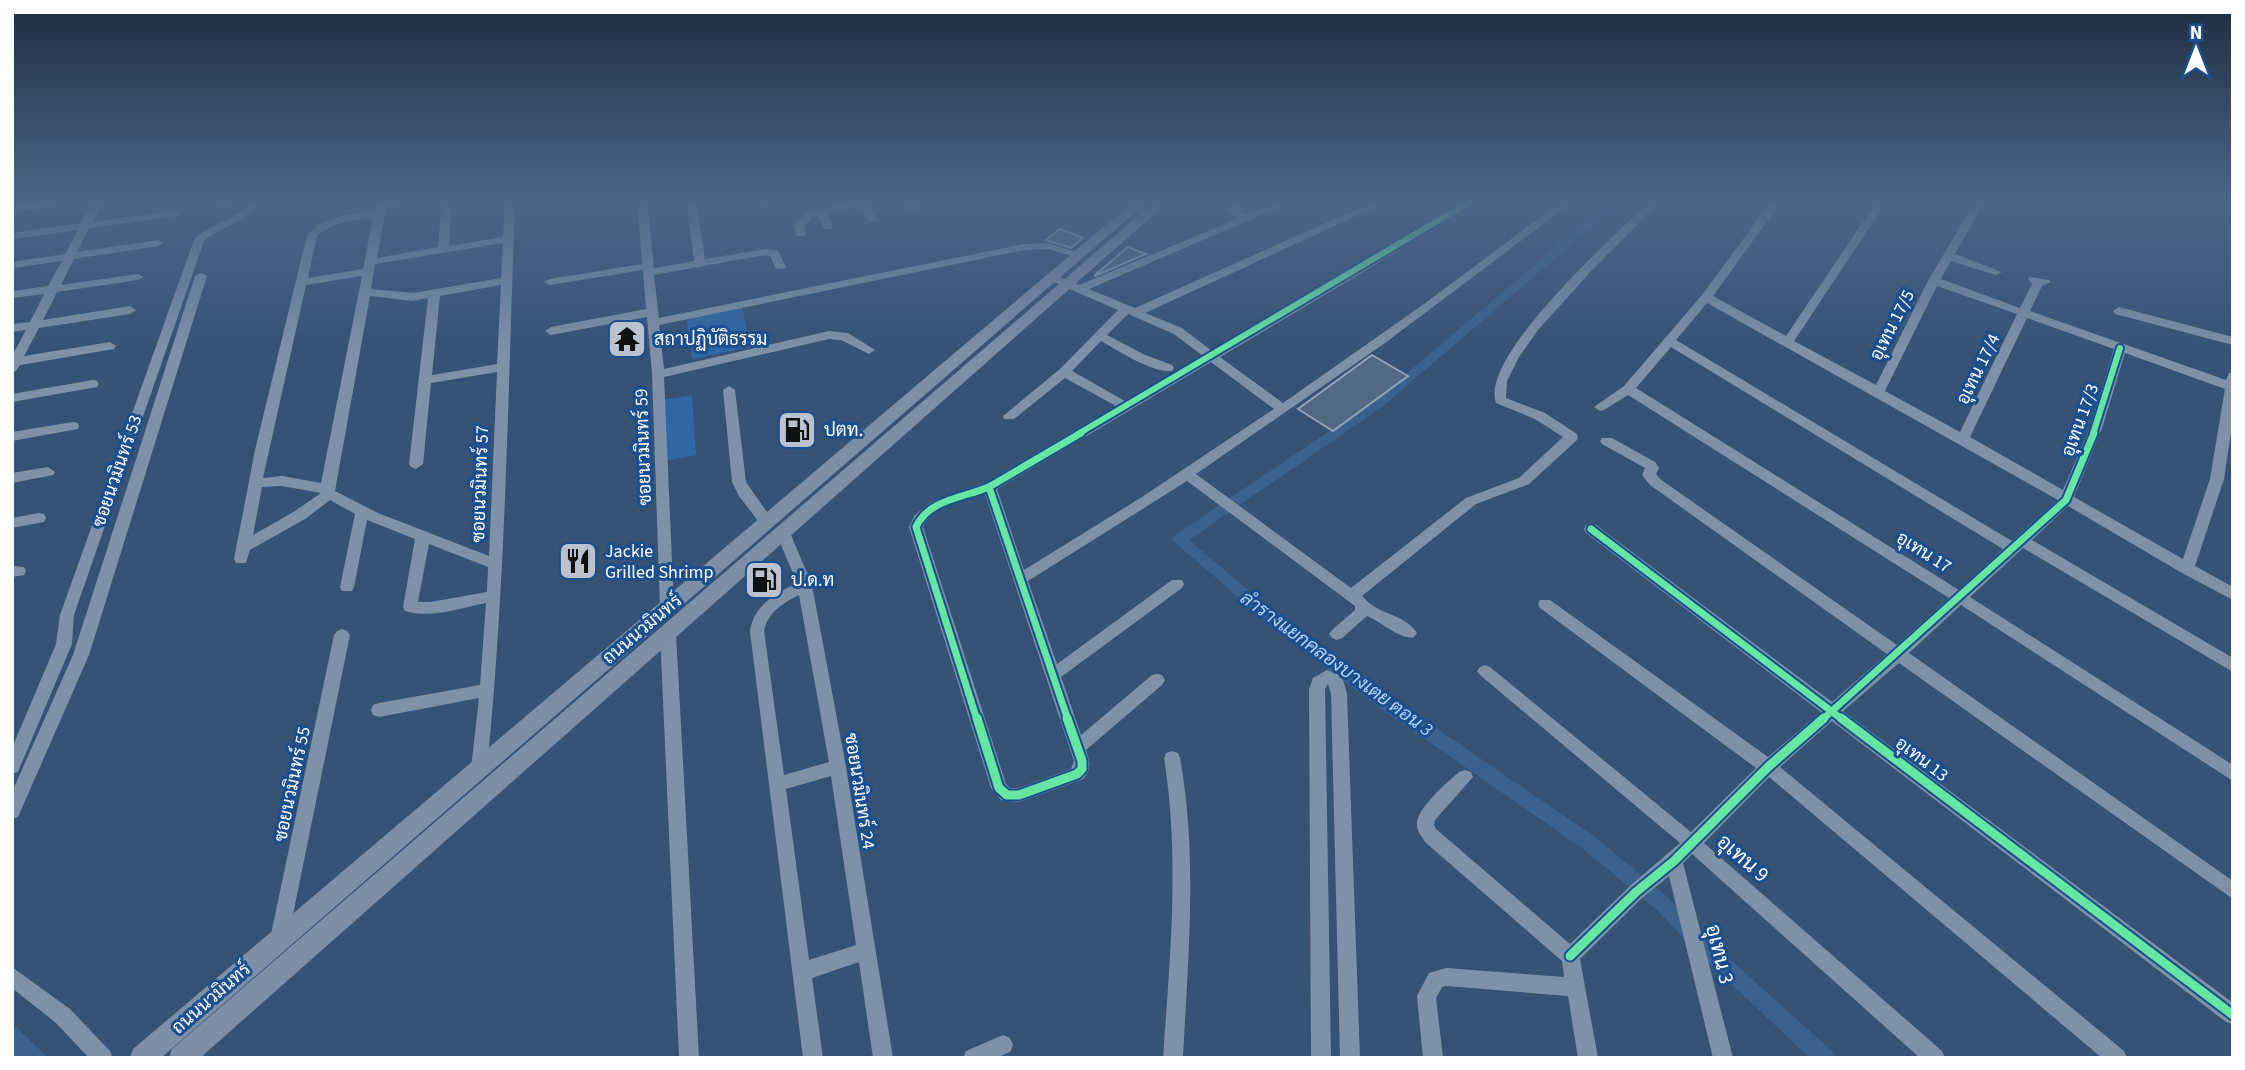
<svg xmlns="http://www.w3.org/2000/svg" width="2245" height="1070" viewBox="0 0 2245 1070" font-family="'Source Sans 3',Sarabun,sans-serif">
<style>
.green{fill:#2f66a5}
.water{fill:#3b618d}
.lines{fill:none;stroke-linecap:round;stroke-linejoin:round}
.canal{fill:#3b618d;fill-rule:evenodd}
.building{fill:#526984;stroke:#92a2b6;stroke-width:2}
.minor{fill:#7d92a8;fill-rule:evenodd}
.major{fill:#7d8ea7;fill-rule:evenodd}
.cycleway-far2-casing{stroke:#1b4f8f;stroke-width:10}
.cycleway-far1-casing{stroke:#1b4f8f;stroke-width:11}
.cycleway-casing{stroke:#1b4f8f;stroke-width:13}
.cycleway-far2{stroke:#66e7a1;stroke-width:6}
.cycleway-far1{stroke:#66e7a1;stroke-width:7}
.cycleway{stroke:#66e7a1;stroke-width:9}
.labels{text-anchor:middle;stroke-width:6;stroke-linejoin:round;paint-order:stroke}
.street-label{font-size:18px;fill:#fff;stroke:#1b4f8f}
.poi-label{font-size:18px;fill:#fff;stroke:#1b4f8f;text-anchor:start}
.water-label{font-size:19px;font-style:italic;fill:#b5d3f5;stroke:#1b4f8f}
.near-street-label{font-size:21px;fill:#fff;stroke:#1b4f8f}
</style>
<rect width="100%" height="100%" fill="#365274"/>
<!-- green -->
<g class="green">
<path d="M742 306 750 347 692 359 686 316Z"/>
<path d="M692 395 696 455 665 461 663 400Z"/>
</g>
<!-- water -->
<path class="water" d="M12 1023 48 1058H12Z"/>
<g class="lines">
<!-- canal -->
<path class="canal" d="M1610 201H1622L1382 407 1189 540 1286 622 1382 691 1595 837 1669 898 1713 944 1832 1051 1835 1058H1810L1701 956 1657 910 1583 849 1370 701 1276 630 1172 540 1174 536 1374 401Z"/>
</g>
<!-- building -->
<g class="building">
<path d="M1060 229 1083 238 1071 248 1046 240Z"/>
<path d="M1128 247 1146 254 1095 276V275Z"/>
<path d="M1372 355 1408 376 1333 431 1298 409Z"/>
</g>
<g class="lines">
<!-- minor -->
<g class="minor">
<path d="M46 201H76L71 204 12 212V206Z"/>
<path d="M93 201H103L93 222 177 210 182 213 177 216 89 228 77 252 158 240 163 243 158 246 74 259 61 285 138 274 144 277 138 280 57 292 43 320 130 306 136 310 130 314 39 328 24 356 110 342 116 346 114 349 20 365 16 371 12 372V356L26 330 12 332V324L30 322 44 294 12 298V291L48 286 62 261 12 268V262L65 254 78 230 12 239V233L81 223Z"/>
<path d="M212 201H248C239 207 217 210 208 204Z"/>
<path d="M251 201H261C247 223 223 225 204 241L74 615 72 644 20 767 18 772 12 774V748L56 644 60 615 194 240C210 222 237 221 251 201Z"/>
<path d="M377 201H422L417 204 386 208 377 258 438 247 442 201H452L449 246 503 237 505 201H515C508 391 506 580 487 768L485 773 479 775 473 773 471 768 479 698 379 717 373 715 371 710 373 705 379 703 480 685 486 603C461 608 430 619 405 611L403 607 415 539 367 520 354 587 352 591H342L340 587 355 514 330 500 305 519 250 550 246 563H236L234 559 255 450 307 235C324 216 350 214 375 211ZM373 218 363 269 308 278 317 236C333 222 353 220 373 218ZM503 243 501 278 413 293 371 289 375 264ZM362 276 321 483 282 476 263 478 306 285ZM501 285 497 364 432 375 440 296ZM370 296 413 301 428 298 409 464 411 467 416 469 423 464 431 383 497 372 489 556 378 513 335 491ZM282 486 321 493 295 511 253 535 262 487ZM429 544 488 567 487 592 430 602H418Z"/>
<path d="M637 201H647L654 268 694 261 686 201H696L705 259 766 249 778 251 786 267 784 269H776L770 256 766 255 654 275 659 318 1024 244 1048 243 1085 255 1079 258 1048 249 1024 250 659 325 664 369 829 331 848 333 875 350 869 354 841 340 829 339 664 377 674 608 672 612H662L660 608 652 374 647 317 551 335 545 331 551 327 646 309 643 270 550 285 544 282 550 279 642 264Z"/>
<path d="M758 201H768L769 205 768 207H760Z"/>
<path d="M852 201H870L869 203 877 219 876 221H868L860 206 828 213 833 227 832 229H824L818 216 813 217 805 226V236H797L794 225 805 213Z"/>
<path d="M905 201H915L919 209 914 212 910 211Z"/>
<path d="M953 201H964V202L959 205Z"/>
<path d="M1235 201H1246L1240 210 1245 215 1280 201H1294L1089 289 1135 308 1375 201H1389L1145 313 1182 328 1212 351 1463 201H1476L1365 271 1220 357 1283 403 1424 304 1562 201H1574L1385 343 1196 474 1351 588 1466 498 1519 478 1563 437 1535 419 1496 403C1479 356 1616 234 1650 201H1661L1593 269 1538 330 1519 357 1507 381 1506 398 1545 413 1577 434 1578 437 1577 440 1529 484 1476 504 1362 596C1365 598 1367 602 1371 604 1384 615 1405 615 1417 633L1414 637C1402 641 1380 621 1367 616L1342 638 1337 640 1332 638 1329 634 1332 630 1355 610V606L1187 481 1028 581 1057 664 1172 580H1182L1184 584 1182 588 1061 677 1081 735 1152 675 1157 674 1162 675 1165 680 1162 685 1086 750C1090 762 1092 769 1083 779L1019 802 1001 800 991 788 909 527 915 515 931 502 987 482 1116 406 1065 378 1014 419H1004L1003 416 1060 369 1118 310 1049 280V276H1057L1079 285 1237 219 1229 210ZM1128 314 1174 334 1203 356 1125 401 1072 371 1101 341C1119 351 1152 373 1172 371L1174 368 1172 365 1145 355 1107 335ZM1211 362 1274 409 1142 497 1024 570 997 489ZM985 494 1074 761 1071 769 1019 788H1010L1006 784 923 527C933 505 964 501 985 494Z"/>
<path d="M1771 201H1782L1713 296 1786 336 1877 201H1887L1794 341 1876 385 1928 281 1975 201H1985L1955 254 2002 272 1996 275 1951 261 1941 279 2020 308 2032 284 2028 279 2030 277 2049 280 2051 282 2042 286 2030 311 2226 380 2229 373 2233 372V419L2224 479 2195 566 2233 587V600L2182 573 2068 506 2032 540 2233 658V672L2023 548 1970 597 2233 765V781L1961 605 1909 653 2233 881V899L1899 663 1843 711 2233 1003V1024L2226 1022 1832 721 1780 767 2124 1051 2127 1058H2102L1769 777 1704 843 1942 1051 1945 1058H1920L1692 854 1683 863 1733 1058H1713L1669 876 1642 898 1580 959 1598 1058H1578L1568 996 1446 986 1442 987 1436 998 1443 1058H1423L1417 996 1429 973 1446 968 1564 977 1562 961 1425 842C1422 837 1417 831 1417 826 1414 810 1448 782 1459 772L1465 770 1471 772 1473 777 1435 820 1434 825 1436 829 1570 944 1630 886 1680 843 1480 675 1477 671 1480 667 1485 665 1490 667 1691 832 1756 768 1540 608 1538 604 1540 600H1550L1768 757 1821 712 1586 533 1584 529 1586 525H1596L1832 702 1887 654 1650 485 1642 475 1645 468 1602 444 1600 441 1602 438H1612L1655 462 1659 468 1656 474 1660 479 1897 645 1949 598 1628 395 1604 410 1600 411 1594 407 1624 386 1702 295ZM1937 286 2017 314 1960 432 1885 391ZM1707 303 2058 500 2012 541 1676 340ZM2027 318 2114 349 2090 428 2063 490 1970 437ZM1671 347 2003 549 1959 590 1636 388ZM2125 353 2225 389 2210 479 2183 559 2074 497 2102 428Z"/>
<path d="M201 273 207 276 89 655 18 817 12 819V792L73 655 195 276Z"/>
<path d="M2119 307 2233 337V345L2115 314 2113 311Z"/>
<path d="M93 380 97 381 99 384 97 387 12 402V394Z"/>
<path d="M729 386 735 390 746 482 774 522 767 527 762 526 739 496 732 482 723 390Z"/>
<path d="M73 422 78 423 79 426 78 429 12 441V432Z"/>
<path d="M48 467 55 472 53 475 12 483V473Z"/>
<path d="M39 513 44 514 46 518 44 522 12 528V518Z"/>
<path d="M784 530 791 535 812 585 846 767 893 1058H873L859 962 812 978 823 1058H803L750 631C754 605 775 594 797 583L777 535ZM799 595 829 762 784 775 764 631C768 612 783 603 799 595ZM831 776 856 945 809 960 786 789Z"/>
<path d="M12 566 24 567 26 571 24 575 12 577Z"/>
<path d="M668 627 673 629 676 633 699 1058H679L660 633 663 629Z"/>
<path d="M342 629 347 631 350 635 288 939 285 945 279 948 273 945 270 939 334 635 337 631Z"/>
<path d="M1327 670 1342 676 1347 694 1360 1058H1340L1331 694 1328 684 1325 689 1331 1058H1311L1309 689 1313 678Z"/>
<path d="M1172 751 1178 753 1180 758C1198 858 1188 957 1183 1058H1163C1170 957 1180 858 1164 758L1166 753Z"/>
<path d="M12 967 70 1009 110 1051 113 1058H89L56 1023 12 988Z"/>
<path d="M1003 1035 1010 1038 1013 1045 1010 1052 996 1058H963L966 1051Z"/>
</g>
<!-- major -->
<g class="major">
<path d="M1134 201H1148L161 1058H130L133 1049Z"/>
<path d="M1155 201H1169L200 1058H169L172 1049Z"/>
</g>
<!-- cycleway-far2 casing -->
<g class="cycleway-far2-casing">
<g id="cycleway-far2">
<path d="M1078 434 1471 201"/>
<path d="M2093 434 2120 348"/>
</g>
</g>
<!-- cycleway-far1 casing -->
<g class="cycleway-far1-casing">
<g id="cycleway-far1">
<path d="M989 487 1068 720"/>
<path d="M989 487 1081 433"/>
<path d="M1591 529 1843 720"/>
<path d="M977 720 916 527C929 499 963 498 989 487"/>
<path d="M1822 720 2066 500 2094 433"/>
</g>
</g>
<!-- cycleway casing -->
<g class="cycleway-casing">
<g id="cycleway">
<path d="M977 718 999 788 1007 795H1019L1077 774 1082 769V761L1067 718"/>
<path d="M1841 718 2233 1015"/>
<path d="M1570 956 1636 892 1674 861 1768 767 1824 718"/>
</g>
</g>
<!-- cycleway-far2 -->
<use href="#cycleway-far2" class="cycleway-far2"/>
<!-- cycleway-far1 -->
<use href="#cycleway-far1" class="cycleway-far1"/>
<!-- cycleway -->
<use href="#cycleway" class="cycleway"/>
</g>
<!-- sky -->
<linearGradient id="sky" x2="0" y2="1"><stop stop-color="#1e2d40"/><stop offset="0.57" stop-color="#4c6688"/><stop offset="1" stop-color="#4c6688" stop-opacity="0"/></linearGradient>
<rect width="2245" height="351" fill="url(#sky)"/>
<!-- icons -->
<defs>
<g id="temple-square" transform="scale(2.0125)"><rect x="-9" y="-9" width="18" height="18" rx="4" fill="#b9c2ce" stroke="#1b4f8f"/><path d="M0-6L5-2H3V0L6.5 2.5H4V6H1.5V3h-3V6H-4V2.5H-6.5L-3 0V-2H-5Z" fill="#111"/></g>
<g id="fuel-square" transform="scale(2.0125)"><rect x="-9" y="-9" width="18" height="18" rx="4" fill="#b9c2ce" stroke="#1b4f8f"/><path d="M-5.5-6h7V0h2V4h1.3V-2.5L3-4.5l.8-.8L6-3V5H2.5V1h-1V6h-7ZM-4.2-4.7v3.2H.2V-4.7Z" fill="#111"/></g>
<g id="restaurant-square" transform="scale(2.0125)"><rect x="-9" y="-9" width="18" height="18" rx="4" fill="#b9c2ce" stroke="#1b4f8f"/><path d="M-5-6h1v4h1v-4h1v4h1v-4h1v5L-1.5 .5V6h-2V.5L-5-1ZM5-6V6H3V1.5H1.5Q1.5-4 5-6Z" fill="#111"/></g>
</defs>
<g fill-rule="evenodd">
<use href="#temple-square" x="627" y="339"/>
<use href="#fuel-square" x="797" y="430"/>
<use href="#restaurant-square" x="578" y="561"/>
<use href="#fuel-square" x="764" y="580"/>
</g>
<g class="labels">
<!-- street labels -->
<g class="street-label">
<text transform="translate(1892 325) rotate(-63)" y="6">อุเทน 17/5</text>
<text transform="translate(1978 369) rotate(-64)" y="6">อุเทน 17/4</text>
<text transform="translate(2080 420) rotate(-70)" y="6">อุเทน 17/3</text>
<text transform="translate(643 447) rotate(-92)" y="6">ซอยนวมินทร์ 59</text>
<text transform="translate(117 471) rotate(-71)" y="6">ซอยนวมินทร์ 53</text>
<text transform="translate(480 484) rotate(-88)" y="6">ซอยนวมินทร์ 57</text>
<text transform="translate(1924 552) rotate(32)" y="6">อุเทน 17</text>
<text transform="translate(642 629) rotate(-40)" y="6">ถนนนวมินทร์</text>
<text transform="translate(1922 759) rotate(37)" y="6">อุเทน 13</text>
<text transform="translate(292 784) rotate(-78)" y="6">ซอยนวมินทร์ 55</text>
<text transform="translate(860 791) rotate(81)" y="6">ซอยนวมินทร์ 24</text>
<text transform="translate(211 998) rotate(-41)" y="6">ถนนนวมินทร์</text>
</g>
<!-- poi labels -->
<g class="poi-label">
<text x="654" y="345">สถาปฏิบัติธรรม</text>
<text x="824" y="436">ปตท.</text>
<text x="605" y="557">Jackie<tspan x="605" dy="21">Grilled Shrimp</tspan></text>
<text x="791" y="586">ป.ด.ท</text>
</g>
<!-- water labels -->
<g class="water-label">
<text transform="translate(1337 663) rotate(36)" y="7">ลำรางแยกคลองบางเตย ตอน 3</text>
</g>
<!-- near-street labels -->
<g class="near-street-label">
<text transform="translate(1743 858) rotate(41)" y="7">อุเทน 9</text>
<text transform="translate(1720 954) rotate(76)" y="7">อุเทน 3</text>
</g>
</g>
<!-- border -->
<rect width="2245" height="1070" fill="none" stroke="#ffffff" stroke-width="28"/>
<!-- north arrow -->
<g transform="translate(2196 49)" stroke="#1b4f8f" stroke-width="5" paint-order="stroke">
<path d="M0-5L12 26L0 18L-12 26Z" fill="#ffffff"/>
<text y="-10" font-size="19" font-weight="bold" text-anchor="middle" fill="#ffffff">N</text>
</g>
</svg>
